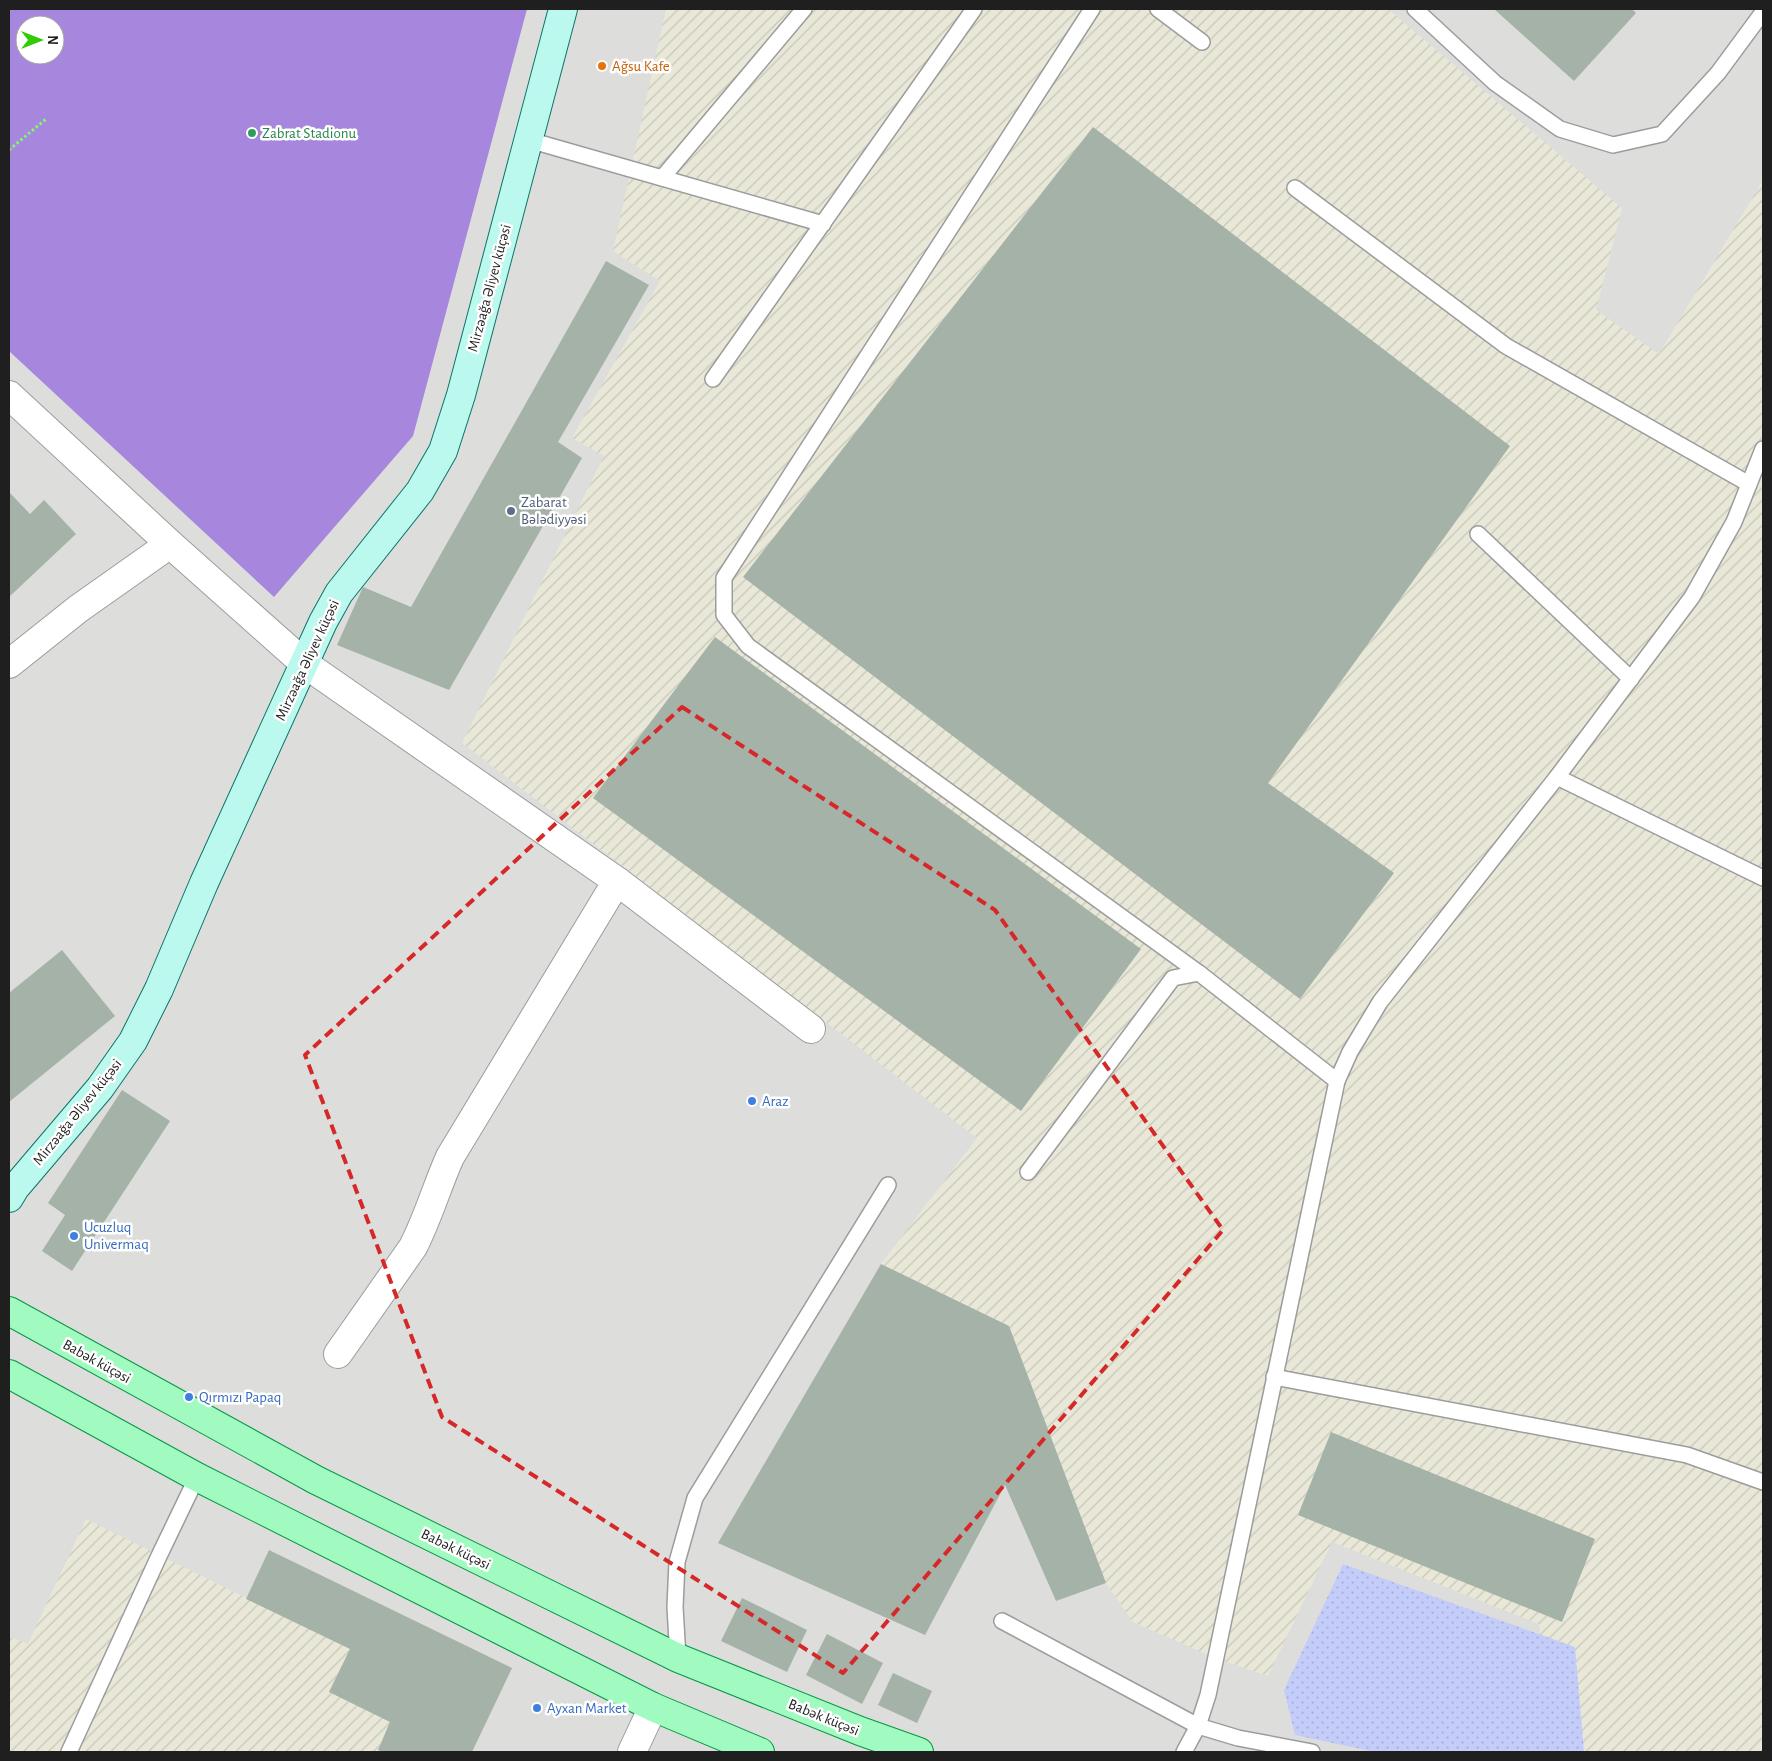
<svg xmlns="http://www.w3.org/2000/svg" width="1772" height="1761" viewBox="0 0 1772 1761" font-family="'Alegreya Sans',sans-serif">
<style>
.residential{fill:#dddddc;fill-rule:evenodd}
.industrial{fill:url(#industrial-furrows)}
.park{fill:url(#park-dots)}
.pitch{fill:#a786dd;fill-rule:evenodd}
.building{fill:#a5b2a8}
.lines{fill:none;stroke-linecap:round;stroke-linejoin:round}
.lane-casing{stroke:#9c9c9c;stroke-width:18}
.street-casing{stroke:#9c9c9c;stroke-width:30}
.secondary-casing{stroke:#077668;stroke-width:30}
.primary-casing{stroke:#039844;stroke-width:30}
.path{stroke:#81f770;stroke-width:3;stroke-dasharray:2.5 2.5;stroke-linecap:butt}
.lane{stroke:#fff;stroke-width:15}
.street{stroke:#fff;stroke-width:28}
.secondary{stroke:#bbf9ee;stroke-width:28}
.primary{stroke:#a1fabf;stroke-width:28}
.marked{fill:none;stroke:#d62828;stroke-width:4;stroke-dasharray:10 6;stroke-linejoin:round}
.food-dot{fill:#e8710a;stroke:#fff;stroke-width:2}
.leisure-dot{fill:#2e9e5b;stroke:#fff;stroke-width:2}
.service-dot{fill:#5c6f8a;stroke:#fff;stroke-width:2}
.shop-dot{fill:#3f7fe0;stroke:#fff;stroke-width:2}
.labels{text-anchor:middle;stroke-width:5;stroke-linejoin:round;paint-order:stroke}
.food-label{font-size:15px;fill:#c56008;stroke:#fff;text-anchor:start}
.leisure-label{font-size:15px;fill:#27864d;stroke:#fff;text-anchor:start}
.street-label{font-size:15px;fill:#1f1f1f;stroke:#fff}
.service-label{font-size:15px;fill:#4e5e75;stroke:#fff;text-anchor:start}
.shop-label{font-size:15px;fill:#366cbe;stroke:#fff;text-anchor:start}
</style>
<defs>
<pattern id="industrial-furrows" width="10" height="10" patternUnits="userSpaceOnUse" patternTransform="scale(1.25)"><rect width="10" height="10" fill="#e9e8d8"/><path d="M-1 1l2-2M0 10L10 0M9 11l2-2" fill="none" stroke="#c7c7b9"/></pattern>
<pattern id="park-dots" width="8" height="8" patternUnits="userSpaceOnUse" patternTransform="scale(1.25)"><rect width="8" height="8" fill="#c4ccf9"/><path d="M2 2h.1M6 6h.1" fill="none" stroke="#a8afd5" stroke-width="1.8" stroke-linecap="round"/></pattern>
</defs>
<rect width="100%" height="100%" fill="#e6f0ea"/>
<!-- residential -->
<path class="residential" d="M9 9H1763V1752H9ZM25 25H55V55H25Z"/>
<!-- industrial -->
<g class="industrial">
<path d="M666 9H1388L1622 208 1596 310 1659 354 1763 180V1752H1551L1539 1624 1332 1542 1268 1676 1215 1658 1133 1622 1106 1583 1009 1326 881 1264 977 1138 462 743 604 456 572 438 660 281 613 251Z"/>
<path d="M86 1519 350 1649 329 1692 390 1722 378 1750 383 1752H9V1636L28 1644Z"/>
</g>
<!-- park -->
<path class="park" d="M1343 1564 1575 1647 1584 1752H1375L1295 1735 1284 1690Z"/>
<!-- pitch -->
<path class="pitch" d="M9 9H527L413 436 274 597 9 351ZM25 25H55V55H25Z"/>
<!-- building -->
<g class="building">
<path d="M1494 9H1632L1636 13 1574 81Z"/>
<path d="M1093 127 1510 446 1268 783 1394 873 1300 999 743 577Z"/>
<path d="M606 261 649 285 558 442 582 458 449 690 337 645 363 587 411 607Z"/>
<path d="M9 492 30 514 44 500 76 534 9 597Z"/>
<path d="M715 637 1141 949 1021 1111 593 798Z"/>
<path d="M62 950 115 1016 9 1102V993Z"/>
<path d="M122 1090 170 1121 72 1271 42 1251 65 1215 48 1203Z"/>
<path d="M881 1264 1009 1326 1106 1583 1056 1601 1005 1485 925 1635 718 1543Z"/>
<path d="M1331 1432 1595 1539 1562 1622 1298 1515Z"/>
<path d="M269 1550 512 1668 472 1752H383L378 1750 390 1722 329 1692 350 1649 246 1599Z"/>
<path d="M742 1598 807 1630 787 1672 721 1641Z"/>
<path d="M827 1634 883 1663 862 1704 806 1675Z"/>
<path d="M893 1673 932 1691 917 1723 878 1705Z"/>
</g>
<g class="lines">
<!-- lane casing -->
<g class="lane-casing">
<g id="lane">
<path d="M1092 9 724 578V615L748 646 1199 973"/>
<path d="M1158 9 1202 42"/>
<path d="M1415 9 1495 83 1560 129 1613 145 1662 134 1718 73 1763 12"/>
<path d="M529 140 823 224"/>
<path d="M662 178 804 9"/>
<path d="M1295 188 1506 346 1749 484"/>
<path d="M713 379 974 9"/>
<path d="M1478 534 1631 679"/>
<path d="M1557 777 1763 878"/>
<path d="M1028 1172 1173 978 1199 973 1337 1081"/>
<path d="M1274 1377 1687 1455 1763 1482"/>
<path d="M1002 1621 1198 1726 1238 1738 1312 1752"/>
<path d="M678 1658 675 1607 677 1562 695 1498 888 1185"/>
<path d="M69 1752 159 1556 197 1477"/>
<path d="M1184 1752 1198 1726 1208 1695 1337 1081 1350 1052 1380 1002 1557 777 1692 597 1734 522 1763 449"/>
</g>
</g>
<!-- street casing -->
<g class="street-casing">
<g id="street">
<path d="M9 395 170 544 305 664 617 881 811 1029"/>
<path d="M9 664 78 609 170 544"/>
<path d="M338 1354 413 1247C428 1218 437 1186 450 1157L617 881"/>
<path d="M632 1752 653 1707"/>
</g>
</g>
<!-- secondary casing -->
<g class="secondary-casing">
<path id="secondary" d="M9 1198 15 1188 100 1088 133 1041 159 989 204 883 323 622 339 593 420 491 443 451 461 395 563 9"/>
</g>
<!-- primary casing -->
<g class="primary-casing">
<g id="primary">
<path d="M9 1311 316 1480 678 1658 860 1731 919 1752"/>
<path d="M9 1374 197 1477 653 1707 760 1752"/>
</g>
</g>
<!-- path -->
<path class="path" d="M9 150 46 119"/>
<!-- lane -->
<use href="#lane" class="lane"/>
<!-- street -->
<use href="#street" class="street"/>
<!-- secondary -->
<use href="#secondary" class="secondary"/>
<!-- primary -->
<use href="#primary" class="primary"/>
</g>
<!-- marked area -->
<path class="marked" d="M682 707 995 910 1223 1230 843 1673 442 1417 305 1055Z"/>
<!-- markers -->
<circle class="food-dot" cx="602" cy="66" r="5"/>
<circle class="leisure-dot" cx="252" cy="133" r="5"/>
<circle class="service-dot" cx="511" cy="511" r="5"/>
<g class="shop-dot">
<circle cx="752" cy="1101" r="5"/>
<circle cx="74" cy="1236" r="5"/>
<circle cx="189" cy="1397" r="5"/>
<circle cx="537" cy="1708" r="5"/>
</g>
<g class="labels">
<!-- food labels -->
<g class="food-label">
<text x="612" y="71">Ağsu Kafe</text>
</g>
<!-- leisure labels -->
<g class="leisure-label">
<text x="262" y="138">Zabrat Stadionu</text>
</g>
<!-- street labels -->
<g class="street-label">
<text transform="translate(489 288) rotate(-75)" y="5">Mirzəağa Əliyev küçəsi</text>
<text transform="translate(307 660) rotate(-65)" y="5">Mirzəağa Əliyev küçəsi</text>
<text transform="translate(77 1112) rotate(-51)" y="5">Mirzəağa Əliyev küçəsi</text>
<text transform="translate(97 1361) rotate(29)" y="5">Babək küçəsi</text>
<text transform="translate(456 1549) rotate(26)" y="5">Babək küçəsi</text>
<text transform="translate(824 1717) rotate(22)" y="5">Babək küçəsi</text>
</g>
<!-- service labels -->
<g class="service-label">
<text x="521" y="507">Zabarat<tspan x="521" dy="17">Bələdiyyəsi</tspan></text>
</g>
<!-- shop labels -->
<g class="shop-label">
<text x="762" y="1106">Araz</text>
<text x="84" y="1232">Ucuzluq<tspan x="84" dy="17">Univermaq</tspan></text>
<text x="199" y="1402">Qırmızı Papaq</text>
<text x="547" y="1713">Ayxan Market</text>
</g>
</g>
<!-- border -->
<rect width="1772" height="1761" fill="none" stroke="#1f1f1f" stroke-width="20"/>
<!-- north arrow -->
<g transform="translate(40 40) rotate(90)"><circle r="24" fill="#ffffff" stroke="#a5a5a5"/>
<path d="M0-4L9 19L0 12L-9 19Z" fill="#32cb04"/>
<text y="-8" font-size="14" font-weight="bold" text-anchor="middle" fill="#1f1f1f">N</text>
</g>
</svg>
